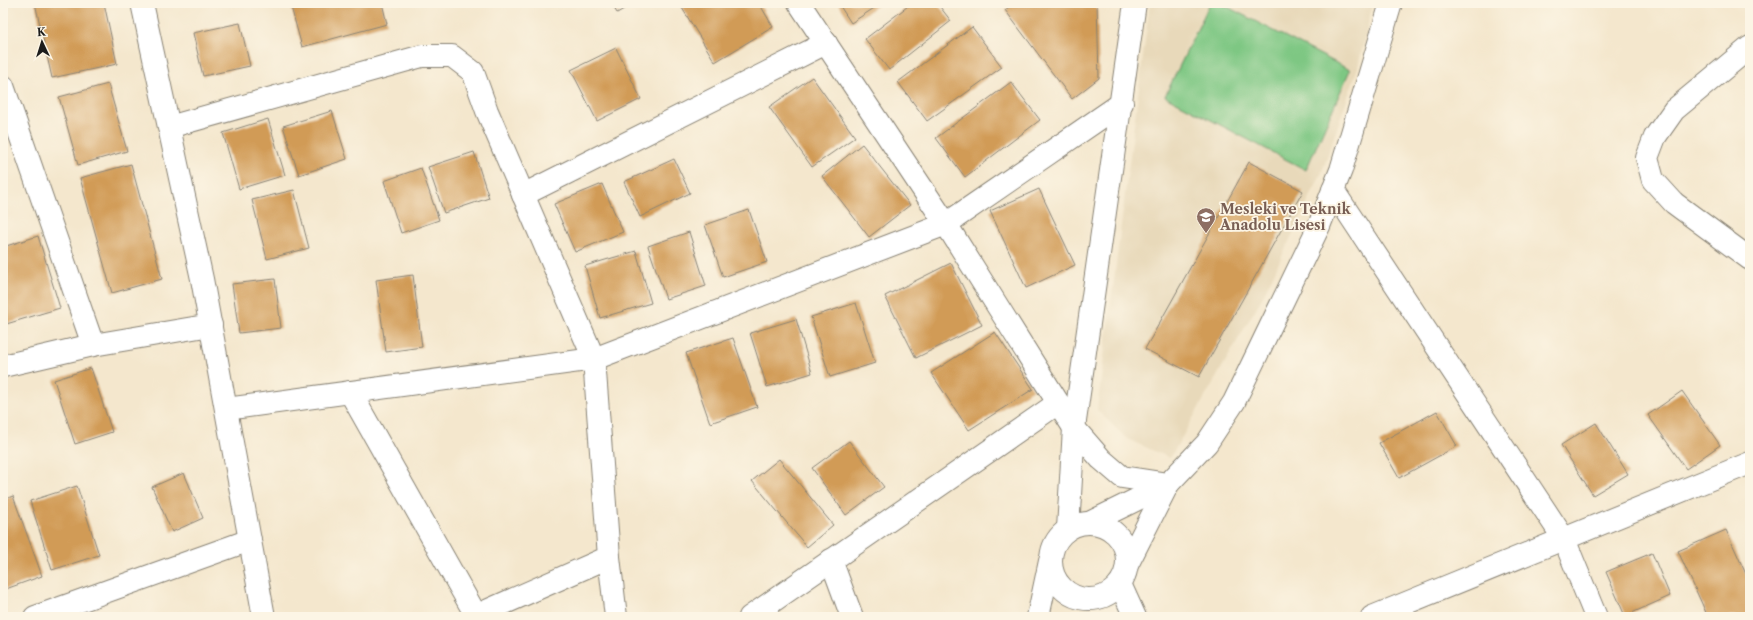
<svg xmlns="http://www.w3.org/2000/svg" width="1753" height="620" viewBox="0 0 1753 620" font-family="'Libre Caslon Text',serif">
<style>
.built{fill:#e8d9ba}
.green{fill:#7ec783;stroke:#4d7250}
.building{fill:#d19b57}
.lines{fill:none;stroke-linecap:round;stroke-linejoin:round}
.minor-casing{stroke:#888274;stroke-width:24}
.minor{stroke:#fff;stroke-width:22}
.labels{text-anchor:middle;stroke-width:3.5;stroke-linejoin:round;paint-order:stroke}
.education-label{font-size:14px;font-weight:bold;fill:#785e54;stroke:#fcf5e5;text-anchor:start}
</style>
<rect width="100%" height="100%" fill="#fcf5e5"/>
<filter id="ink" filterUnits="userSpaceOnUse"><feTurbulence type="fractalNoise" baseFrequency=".025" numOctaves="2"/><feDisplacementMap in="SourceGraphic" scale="8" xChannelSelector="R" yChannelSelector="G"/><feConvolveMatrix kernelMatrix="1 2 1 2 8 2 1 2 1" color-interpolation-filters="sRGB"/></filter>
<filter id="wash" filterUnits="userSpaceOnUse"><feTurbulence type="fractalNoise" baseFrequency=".012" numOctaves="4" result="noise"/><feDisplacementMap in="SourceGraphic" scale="16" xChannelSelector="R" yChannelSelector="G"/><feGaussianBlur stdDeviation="0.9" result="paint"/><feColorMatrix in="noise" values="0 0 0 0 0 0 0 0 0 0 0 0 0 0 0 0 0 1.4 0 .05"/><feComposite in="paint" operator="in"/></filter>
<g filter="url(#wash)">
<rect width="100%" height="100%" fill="#f4e7cd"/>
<!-- built -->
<path class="built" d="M1150 3H1373L1358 67 1322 172 1263 296 1170 458 1127 439 1097 410Z"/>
<!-- green -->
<path class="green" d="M1210 3H1220L1350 70 1306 170 1165 96Z"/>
<g id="blocks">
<!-- building -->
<g class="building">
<path d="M35 3H104L117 64 52 78Z"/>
<path d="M290 3H382L387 24 302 47Z"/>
<path d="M611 3H634L617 13Z"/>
<path d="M679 3H759L773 27 715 62Z"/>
<path d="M838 3H882L851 23Z"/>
<path d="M912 3H937L951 21 889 70 865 39Z"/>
<path d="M1015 3H1097L1099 78 1072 99 1005 10Z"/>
<path d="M240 23 250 66 203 76 193 33Z"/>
<path d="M972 27 1002 67 927 121 898 82Z"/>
<path d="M616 48 641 99 597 121 571 70Z"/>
<path d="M812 77 855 137 812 167 769 107Z"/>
<path d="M1011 82 1040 120 965 177 936 138Z"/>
<path d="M108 84 127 151 78 165 59 97Z"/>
<path d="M332 111 347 159 299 175 283 126Z"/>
<path d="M268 119 285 175 239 189 223 133Z"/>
<path d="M862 144 910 205 869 237 822 176Z"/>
<path d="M474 152 489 198 444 213 428 167Z"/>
<path d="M674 159 690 193 640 217 624 182Z"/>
<path d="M1249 162 1303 191 1199 377 1145 349Z"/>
<path d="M131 164 162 279 112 293 80 178Z"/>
<path d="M421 168 439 220 401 233 384 181Z"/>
<path d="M602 184 623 232 575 252 554 204Z"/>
<path d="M1039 189 1075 265 1026 288 990 211Z"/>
<path d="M294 190 309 248 267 259 252 200Z"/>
<path d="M749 210 767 262 723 277 705 225Z"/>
<path d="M689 232 706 286 666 299 648 246Z"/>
<path d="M38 236 60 308 3 325V247Z"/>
<path d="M636 251 651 303 600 318 585 266Z"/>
<path d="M951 263 982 325 916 358 885 296Z"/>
<path d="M413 275 422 347 386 352 376 280Z"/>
<path d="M275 279 281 328 239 333 232 284Z"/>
<path d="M856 303 875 363 830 377 811 317Z"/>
<path d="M796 319 812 373 767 387 750 333Z"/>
<path d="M995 332 1033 389 969 430 931 373Z"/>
<path d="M733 338 757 407 710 423 686 353Z"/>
<path d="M91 368 112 432 75 444 54 380Z"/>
<path d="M1682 391 1720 445 1686 469 1648 415Z"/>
<path d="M1437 411 1457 446 1399 478 1379 443Z"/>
<path d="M1596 423 1628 474 1593 495 1561 445Z"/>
<path d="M849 441 884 487 846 515 812 468Z"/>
<path d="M779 459 833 525 807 547 752 481Z"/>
<path d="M184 473 203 518 172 532 152 487Z"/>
<path d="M77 486 99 555 52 570 30 501Z"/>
<path d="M13 496 42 576 3 590V500Z"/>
<path d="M1726 530 1750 583V617H1708L1678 551Z"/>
<path d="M1652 553 1670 596 1625 616 1606 572Z"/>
</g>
</g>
</g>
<g filter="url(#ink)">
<use href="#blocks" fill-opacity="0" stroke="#888274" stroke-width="1"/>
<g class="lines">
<!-- minor casing -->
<g class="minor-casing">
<g id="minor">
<path d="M142 3 202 279 264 617"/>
<path d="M799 3 946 224 1074 428 1101 459 1122 477 1168 484"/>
<path d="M1750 47 1674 110 1655 137 1647 158 1653 180 1674 203 1750 259"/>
<path d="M3 86 93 345"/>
<path d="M169 127 422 56H452L473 72 487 111 594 359 609 557 473 617"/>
<path d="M1333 190 1564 539 1596 617"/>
<path d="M523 195 826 43"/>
<path d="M3 366 93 345 211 325"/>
<path d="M350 392 477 617"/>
<path d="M226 409 594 359 946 224 1122 103"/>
<path d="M1091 522 1168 484"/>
<circle cx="1089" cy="561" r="38"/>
<path d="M1068 529 1074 428 1135 3"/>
<path d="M609 557 616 617"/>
<path d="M831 560 852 617"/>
<path d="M1128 563 1168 484 1207 443 1234 402 1319 226 1341 170 1391 3"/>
<path d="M1120 584 1135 617"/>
<path d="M35 617 250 540"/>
<path d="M750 617 1058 403"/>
<path d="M1038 617 1050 561"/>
<path d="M1372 617 1750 463"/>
</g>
</g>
<!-- minor -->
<use href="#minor" class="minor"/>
</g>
</g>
<!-- icons -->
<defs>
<g id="university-pin" transform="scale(1)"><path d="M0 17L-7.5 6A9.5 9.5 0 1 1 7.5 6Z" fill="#8d6e63" stroke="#fcf5e5"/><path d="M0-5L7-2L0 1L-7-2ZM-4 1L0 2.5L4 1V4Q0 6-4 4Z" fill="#fff"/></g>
</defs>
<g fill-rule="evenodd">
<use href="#university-pin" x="1206" y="217"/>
</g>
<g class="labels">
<!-- education labels -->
<g class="education-label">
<text x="1220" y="214">Mesleki ve Teknik<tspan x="1220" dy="16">Anadolu Lisesi</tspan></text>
</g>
</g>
<!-- margin -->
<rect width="1753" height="620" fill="none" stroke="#fcf5e5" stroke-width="16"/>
<!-- north arrow -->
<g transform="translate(42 42) rotate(356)" stroke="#fcf5e5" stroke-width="3" paint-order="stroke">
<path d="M0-3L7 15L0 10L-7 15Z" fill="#1c1c1c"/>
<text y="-6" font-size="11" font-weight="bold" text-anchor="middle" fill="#1c1c1c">K</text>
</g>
</svg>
